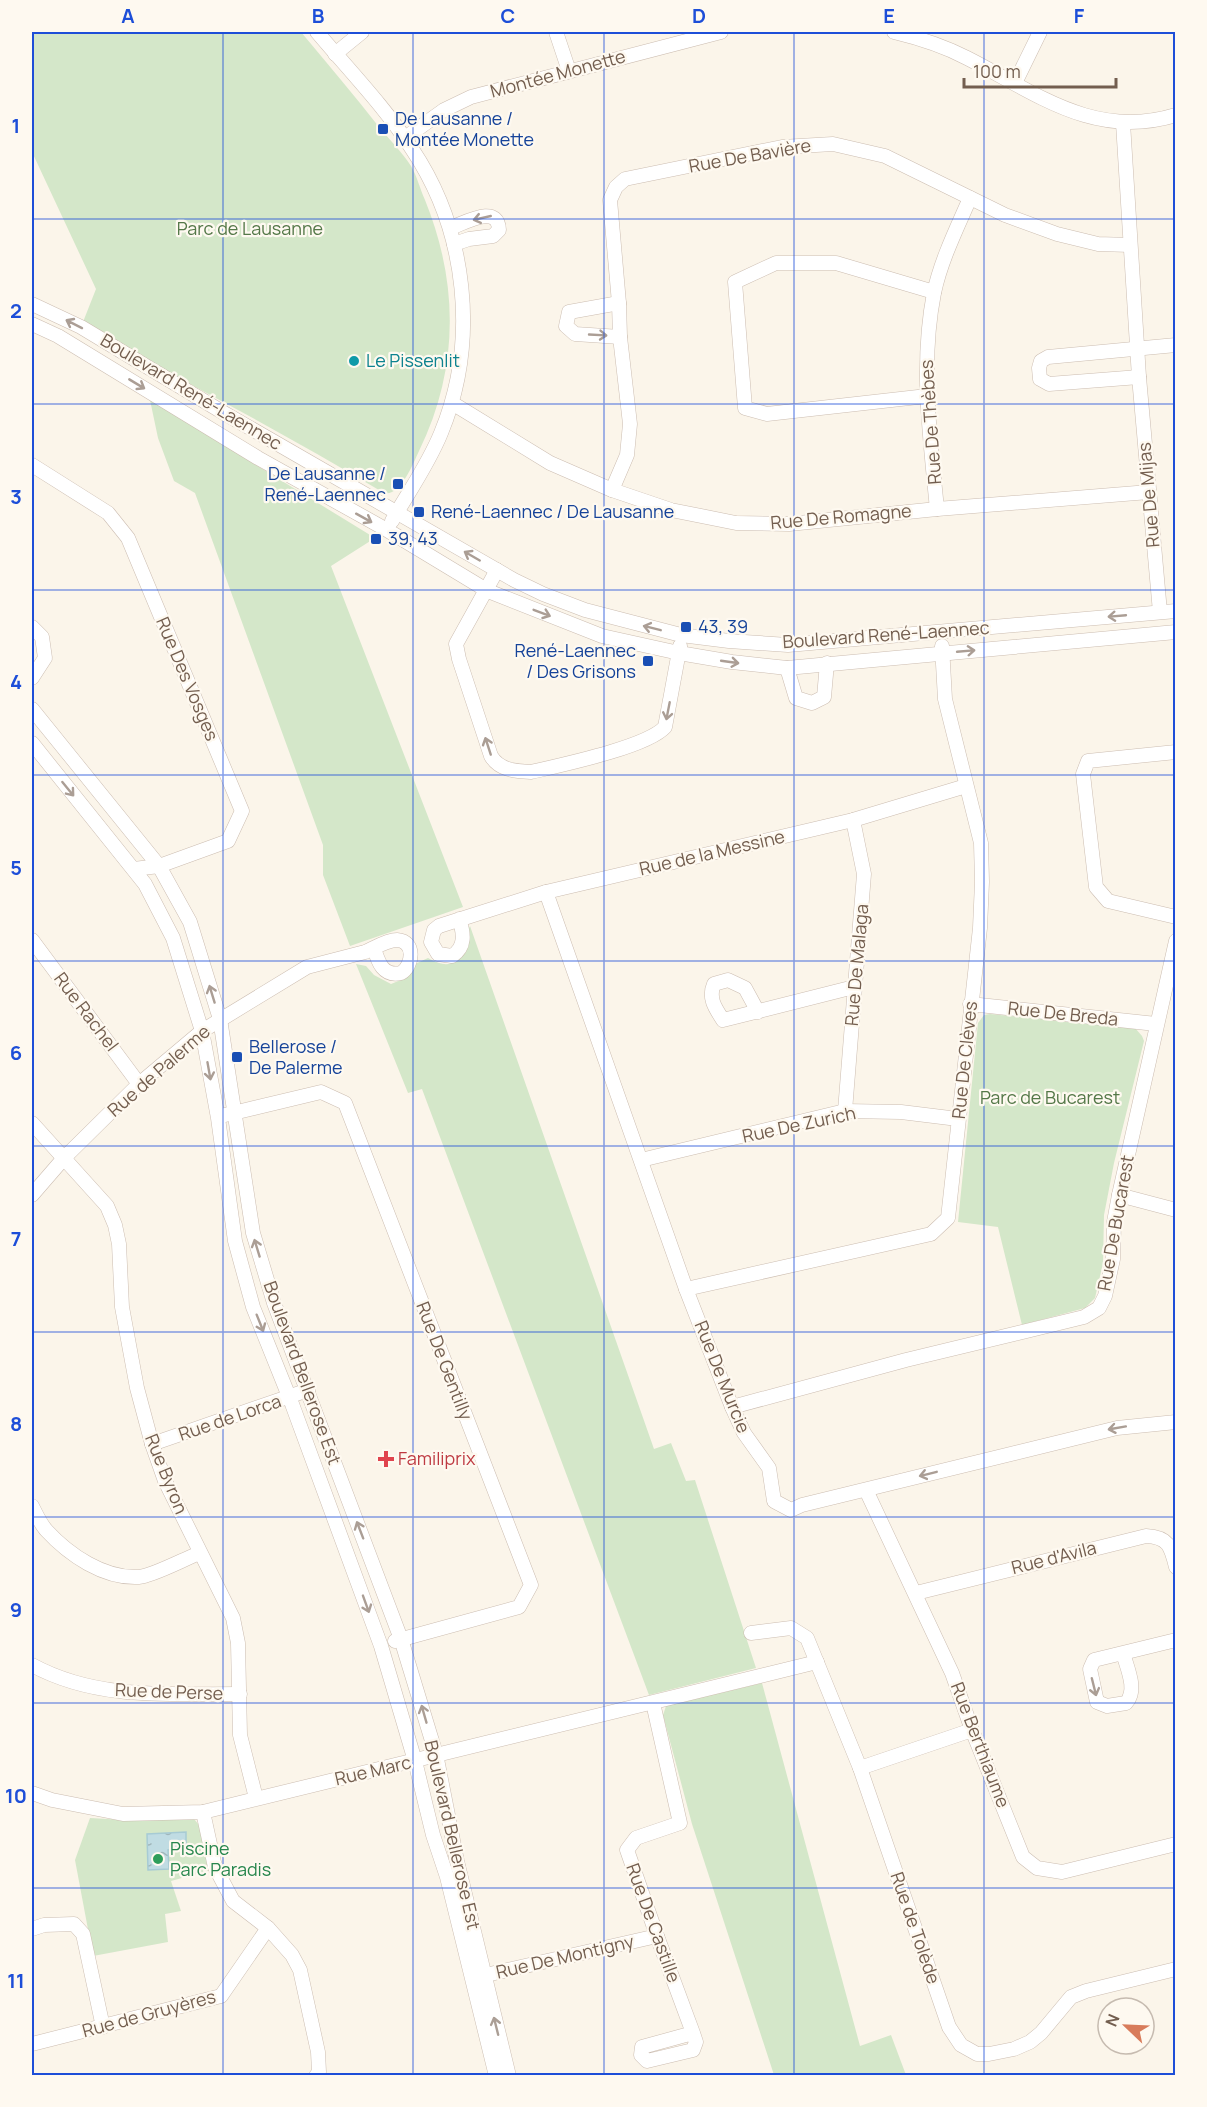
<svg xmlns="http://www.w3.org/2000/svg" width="1207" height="2107" viewBox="0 0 1207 2107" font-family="Manrope,sans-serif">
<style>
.green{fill:#d4e7c9}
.water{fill:url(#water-ripples);stroke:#a7cbd4;stroke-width:1.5}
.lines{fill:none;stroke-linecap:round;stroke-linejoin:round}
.minor-casing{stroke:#ccbdb1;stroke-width:15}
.minor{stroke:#fff;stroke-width:14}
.oneway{stroke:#ab9e95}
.grid{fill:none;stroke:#1d4ed8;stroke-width:1.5;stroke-opacity:0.55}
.transit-dot{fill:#1a4fb4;stroke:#fef9f0;stroke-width:2}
.culture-dot{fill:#0f9aa8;stroke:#fef9f0;stroke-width:2}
.health-dot{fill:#e0444e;stroke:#fef9f0;stroke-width:2}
.leisure-dot{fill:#2e9e5b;stroke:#fef9f0;stroke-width:2}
.labels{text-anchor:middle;stroke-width:4.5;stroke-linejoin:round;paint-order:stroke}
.street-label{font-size:18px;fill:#735e4f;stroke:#fef9f0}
.transit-label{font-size:18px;fill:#164399;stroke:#fef9f0;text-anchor:start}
.park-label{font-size:18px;fill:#547848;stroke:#fef9f0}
.culture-label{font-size:18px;fill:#0d838f;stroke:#fef9f0;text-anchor:start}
.health-label{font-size:18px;fill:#be3a42;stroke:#fef9f0;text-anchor:start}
.leisure-label{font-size:18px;fill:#27864d;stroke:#fef9f0;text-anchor:start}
.neatline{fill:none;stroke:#1d4ed8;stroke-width:2}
.grid-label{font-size:20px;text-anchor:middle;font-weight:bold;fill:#1d4ed8}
</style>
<defs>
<pattern id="water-ripples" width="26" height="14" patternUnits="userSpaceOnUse" patternTransform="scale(1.5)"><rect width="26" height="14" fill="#c0dce3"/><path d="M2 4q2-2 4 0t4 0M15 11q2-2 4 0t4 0" fill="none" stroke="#a0b6ba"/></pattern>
</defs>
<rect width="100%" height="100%" fill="#fbf5ea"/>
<!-- green -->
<g class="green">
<path d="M32 32H301C327 63 354 95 379 127 389 139 402 152 411 166 417 176 420 189 425 200 459 284 459 369 419 451 413 464 400 497 384 493 285 434 184 380 81 327L96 289 32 152Z"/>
<path d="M150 400 375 538 331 566 463 907 350 946 323 875V845L195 493 174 481 158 438Z"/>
<path d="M470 926 654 1449 671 1443 686 1481 695 1480 756 1668 649 1695 422 1089 408 1093 356 964 366 966 374 975 391 984 406 978 415 964 428 958C462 977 458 948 470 926Z"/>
<path d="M990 1014 1135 1028 1142 1036 1144 1041 1114 1163 1104 1215 1103 1263 1095 1298 1085 1308 1022 1325 998 1227 958 1222 978 1023 984 1015Z"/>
<path d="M762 1683 860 2046 891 2035 906 2075H774L692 1824 663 1715 666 1706Z"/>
<path d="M90 1818 125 1820 194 1819 199 1825 211 1870 171 1881 181 1911 165 1914 168 1942 93 1956 75 1860Z"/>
</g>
<!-- water -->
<path class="water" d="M186 1832V1849L168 1850 169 1869 148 1870 147 1834Z"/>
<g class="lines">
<!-- minor casing -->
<g class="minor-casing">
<g id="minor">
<path d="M317 32C349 70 385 107 412 149 467 231 479 341 441 433 428 465 409 491 392 521"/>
<path d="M556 32 569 71"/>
<path d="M894 32C919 38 944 46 967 58 1036 93 1094 140 1176 115"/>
<path d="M335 54 362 32"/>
<path d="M1015 83 1040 32"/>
<path d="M1123 123 1139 377 1160 612"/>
<path d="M405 138 444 110 471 97 721 32"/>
<path d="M450 228C465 223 498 203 499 230L493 236 469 239 454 244"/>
<path d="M619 303 569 312 566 326 575 334 620 337"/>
<path d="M32 304 81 327 224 413 514 580 543 594 585 610 681 635 729 641 788 645 1176 611"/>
<path d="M32 324 58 336 258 458 387 530 488 591 602 636 679 653 732 662 787 668 1176 632"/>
<path d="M1139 377 1049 384 1040 379 1039 368 1041 361 1048 357 1176 345"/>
<path d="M927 396 767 414 745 408 735 282 776 263H836L934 292"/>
<path d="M452 403 550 463 612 490 671 510 736 523 789 524 937 509 1149 492"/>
<path d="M32 465 108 513 128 538 242 811 228 841 159 866 134 869"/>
<path d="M612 490 627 455 630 424 620 337 619 303 610 200 616 187 625 179 782 147 833 144 885 156 1005 215 1057 234 1098 244 1130 245"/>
<path d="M937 509C930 437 920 364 934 293 941 260 957 228 970 198"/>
<path d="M497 570 456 644 459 659 491 756C499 770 515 771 531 772 561 765 647 747 665 727L680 646"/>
<path d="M32 627 42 637 45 658 32 678"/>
<path d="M787 668 796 698 812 703 824 697 827 663"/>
<path d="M32 709 159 866 190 922 220 1019 253 1233 274 1303 401 1639 436 1754 457 1861 509 2076"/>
<path d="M32 743 145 884 173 938 202 1031 218 1118 235 1241 253 1307 292 1404 381 1646 415 1761 433 1835 447 1877 496 2076"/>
<path d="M1176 752 1088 761 1083 774 1096 887 1108 901 1176 917"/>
<path d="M546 892 686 1289 732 1407 744 1433 769 1468 774 1501 791 1510 802 1505 1117 1428 1176 1422"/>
<path d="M459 919C464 933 466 947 452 956L438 954 431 942 434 930 439 926 546 892 853 820 966 786"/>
<path d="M32 940 139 1084"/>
<path d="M970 1004 1156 1024"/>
<path d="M758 1012 745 988 728 980 714 984C708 998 715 1008 723 1020L854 987"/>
<path d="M845 1111 864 874 853 820"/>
<path d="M225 1115 321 1092 345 1103 531 1585 519 1607 395 1641"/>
<path d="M32 1123 107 1206 115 1225 119 1244 122 1307 137 1388 152 1444 165 1481 233 1618 238 1643 240 1735 256 1798"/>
<path d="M641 1160 845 1111 901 1112 958 1119"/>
<path d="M32 1195 64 1158 139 1084 202 1031 307 967 365 952C374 948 387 940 397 940 416 941 413 966 401 973 383 977 378 962 374 948"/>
<path d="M1119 1195 1176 1210"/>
<path d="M686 1289 931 1234 948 1218 980 928 982 882 981 843 945 699 942 646"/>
<path d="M732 1407 906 1360 1084 1317 1099 1308 1105 1296 1113 1259 1114 1222 1119 1195 1176 941"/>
<path d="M152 1444 308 1390"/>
<path d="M866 1490 952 1673 972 1730 1023 1857 1037 1868 1062 1872 1176 1844"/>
<path d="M32 1506C36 1514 40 1523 46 1530 69 1555 104 1579 139 1577 153 1576 186 1558 200 1553"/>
<path d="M916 1593 1146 1536C1169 1537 1171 1547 1176 1567"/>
<path d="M751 1633 791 1628 807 1638 860 1768 949 2027 961 2045 977 2054H989L1014 2049 1030 2042 1041 2033 1071 1997 1086 1991 1176 1969"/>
<path d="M1123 1653C1127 1668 1138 1690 1126 1703L1107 1706 1097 1702 1090 1669 1094 1660 1176 1640"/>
<path d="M32 1665C96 1700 169 1694 240 1694"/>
<path d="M653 1703 680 1823 636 1838 627 1850 657 1936 693 2033 696 2042 693 2050 647 2061 641 2055 642 2047 693 2033"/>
<path d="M860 1768 972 1730"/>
<path d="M32 1793 52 1800 123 1814 203 1812 817 1662"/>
<path d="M203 1812 215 1867 233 1901 268 1928 292 1955 300 1970 318 2052 319 2072 316 2076"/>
<path d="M32 1929 44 1925 74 1924 83 1934 103 2027"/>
<path d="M477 1977 657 1936"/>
<path d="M32 2044 221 1996 268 1928"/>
</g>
</g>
<!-- minor -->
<use href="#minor" class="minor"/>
</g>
<!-- one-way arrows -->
<defs><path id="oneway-shaft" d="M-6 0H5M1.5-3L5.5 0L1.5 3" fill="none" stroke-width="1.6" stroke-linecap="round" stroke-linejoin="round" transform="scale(1.5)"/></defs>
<g class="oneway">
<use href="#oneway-shaft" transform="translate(482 218) rotate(167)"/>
<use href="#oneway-shaft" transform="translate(74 324) rotate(-153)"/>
<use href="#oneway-shaft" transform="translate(598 335) rotate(3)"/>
<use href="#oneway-shaft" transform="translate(137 384) rotate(31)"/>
<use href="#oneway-shaft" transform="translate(364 518) rotate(29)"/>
<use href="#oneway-shaft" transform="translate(472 556) rotate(-150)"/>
<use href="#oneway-shaft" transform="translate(542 613) rotate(21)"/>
<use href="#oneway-shaft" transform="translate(1117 616) rotate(175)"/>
<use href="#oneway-shaft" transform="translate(652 628) rotate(-166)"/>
<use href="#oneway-shaft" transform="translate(966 651) rotate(-5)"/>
<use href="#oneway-shaft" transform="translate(730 662) rotate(8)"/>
<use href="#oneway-shaft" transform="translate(668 711) rotate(101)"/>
<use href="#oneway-shaft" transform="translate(488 746) rotate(-108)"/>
<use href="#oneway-shaft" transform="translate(68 789) rotate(51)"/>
<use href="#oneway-shaft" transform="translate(212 994) rotate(-107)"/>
<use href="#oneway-shaft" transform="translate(209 1071) rotate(80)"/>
<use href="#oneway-shaft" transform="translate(257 1248) rotate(-107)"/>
<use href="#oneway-shaft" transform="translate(260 1323) rotate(68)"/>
<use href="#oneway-shaft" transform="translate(1117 1428) rotate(170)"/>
<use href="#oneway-shaft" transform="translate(928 1474) rotate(166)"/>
<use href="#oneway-shaft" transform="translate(360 1530) rotate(-111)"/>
<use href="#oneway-shaft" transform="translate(366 1604) rotate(70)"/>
<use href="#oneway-shaft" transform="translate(1094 1687) rotate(76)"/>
<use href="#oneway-shaft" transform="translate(424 1714) rotate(-106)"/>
<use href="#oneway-shaft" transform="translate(496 2026) rotate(-104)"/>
</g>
<!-- grid -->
<path class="grid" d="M223 32V2076M413 32V2076M604 32V2076M794 32V2076M984 32V2076M32 219H1176M32 404H1176M32 590H1176M32 775H1176M32 961H1176M32 1146H1176M32 1332H1176M32 1517H1176M32 1703H1176M32 1888H1176"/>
<!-- markers -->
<g class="transit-dot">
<rect x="377" y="123" width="12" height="12" rx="3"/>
<rect x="392" y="478" width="12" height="12" rx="3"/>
<rect x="413" y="506" width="12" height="12" rx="3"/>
<rect x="370" y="533" width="12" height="12" rx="3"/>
<rect x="680" y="621" width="12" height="12" rx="3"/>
<rect x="642" y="655" width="12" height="12" rx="3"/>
<rect x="231" y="1051" width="12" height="12" rx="3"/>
</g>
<circle class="culture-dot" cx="354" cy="361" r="6"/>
<path class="health-dot" d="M383 1450h6v6h6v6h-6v6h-6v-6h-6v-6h6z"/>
<circle class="leisure-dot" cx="158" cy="1859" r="6"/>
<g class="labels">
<!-- street labels -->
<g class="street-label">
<text transform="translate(558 74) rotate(-15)" y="6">Montée Monette</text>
<text transform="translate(750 156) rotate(-10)" y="6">Rue De Bavière</text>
<text transform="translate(191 392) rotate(31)" y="6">Boulevard René-Laennec</text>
<text transform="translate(931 422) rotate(-94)" y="6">Rue De Thèbes</text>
<text transform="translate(1149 495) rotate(-95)" y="6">Rue De Mijas</text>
<text transform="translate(841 517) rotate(-5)" y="6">Rue De Romagne</text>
<text transform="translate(886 635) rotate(-4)" y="6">Boulevard René-Laennec</text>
<text transform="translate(187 679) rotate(67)" y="6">Rue Des Vosges</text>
<text transform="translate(712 853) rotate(-13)" y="6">Rue de la Messine</text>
<text transform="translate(857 965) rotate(-85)" y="6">Rue De Malaga</text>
<text transform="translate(86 1012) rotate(53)" y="6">Rue Rachel</text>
<text transform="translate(1063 1014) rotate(6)" y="6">Rue De Breda</text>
<text transform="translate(965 1060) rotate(-84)" y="6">Rue De Clèves</text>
<text transform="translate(159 1071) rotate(-41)" y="6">Rue de Palerme</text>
<text transform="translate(799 1125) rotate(-12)" y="6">Rue De Zurich</text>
<text transform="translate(1116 1223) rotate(-80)" y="6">Rue De Bucarest</text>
<text transform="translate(444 1361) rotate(69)" y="6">Rue De Gentilly</text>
<text transform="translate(302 1373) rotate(70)" y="6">Boulevard Bellerose Est</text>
<text transform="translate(722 1377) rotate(68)" y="6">Rue De Murcie</text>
<text transform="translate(230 1418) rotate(-19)" y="6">Rue de Lorca</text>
<text transform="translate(166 1474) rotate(68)" y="6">Rue Byron</text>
<text transform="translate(1054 1558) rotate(-14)" y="6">Rue d'Avila</text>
<text transform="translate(169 1692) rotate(2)" y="6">Rue de Perse</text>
<text transform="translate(980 1745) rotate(69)" y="6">Rue Berthiaume</text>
<text transform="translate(373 1771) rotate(-13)" y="6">Rue Marc</text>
<text transform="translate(452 1835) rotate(77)" y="6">Boulevard Bellerose Est</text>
<text transform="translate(653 1923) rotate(70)" y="6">Rue De Castille</text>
<text transform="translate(915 1928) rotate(71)" y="6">Rue de Tolède</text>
<text transform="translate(565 1957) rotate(-13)" y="6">Rue De Montigny</text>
<text transform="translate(149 2014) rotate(-15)" y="6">Rue de Gruyères</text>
</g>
<!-- transit labels -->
<g class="transit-label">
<text x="395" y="125">De Lausanne /<tspan x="395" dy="21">Montée Monette</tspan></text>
<text x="386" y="480" text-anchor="end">De Lausanne /<tspan x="386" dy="21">René-Laennec</tspan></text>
<text x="431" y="518">René-Laennec / De Lausanne</text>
<text x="388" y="545">39, 43</text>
<text x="698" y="633">43, 39</text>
<text x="636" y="657" text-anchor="end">René-Laennec<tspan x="636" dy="21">/ Des Grisons</tspan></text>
<text x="249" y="1053">Bellerose /<tspan x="249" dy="21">De Palerme</tspan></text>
</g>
<!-- park labels -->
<g class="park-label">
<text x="250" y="235">Parc de Lausanne</text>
<text x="1050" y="1104">Parc de Bucarest</text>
</g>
<!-- culture labels -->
<g class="culture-label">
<text x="366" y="367">Le Pissenlit</text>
</g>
<!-- health labels -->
<g class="health-label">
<text x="398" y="1465">Familiprix</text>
</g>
<!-- leisure labels -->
<g class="leisure-label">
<text x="170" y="1855">Piscine<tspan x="170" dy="21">Parc Paradis</tspan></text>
</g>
</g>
<!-- border -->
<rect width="1207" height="2107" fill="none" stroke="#fef9f0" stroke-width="66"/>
<!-- north arrow -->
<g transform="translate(1126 2026) rotate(293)"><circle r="28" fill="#fef9f0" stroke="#c6bbb0" stroke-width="1.5"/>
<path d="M0-4.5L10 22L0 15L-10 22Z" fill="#d87c5b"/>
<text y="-9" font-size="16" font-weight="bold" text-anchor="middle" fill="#735e4f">N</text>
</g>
<!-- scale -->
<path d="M964 78v9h152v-9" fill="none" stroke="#735e4f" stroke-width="3"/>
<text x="973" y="78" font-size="18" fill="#735e4f" stroke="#fef9f0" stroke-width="4.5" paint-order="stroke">100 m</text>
<rect x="33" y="33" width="1141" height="2041" class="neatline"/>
<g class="grid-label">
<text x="128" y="23">A</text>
<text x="318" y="23">B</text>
<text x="508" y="23">C</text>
<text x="699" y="23">D</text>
<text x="889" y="23">E</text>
<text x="1079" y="23">F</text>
<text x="16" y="133">1</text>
<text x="16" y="318">2</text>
<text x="16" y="504">3</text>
<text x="16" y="689">4</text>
<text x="16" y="875">5</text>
<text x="16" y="1060">6</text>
<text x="16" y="1246">7</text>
<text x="16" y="1431">8</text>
<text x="16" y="1617">9</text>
<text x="16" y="1803">10</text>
<text x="16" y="1988">11</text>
</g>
</svg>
